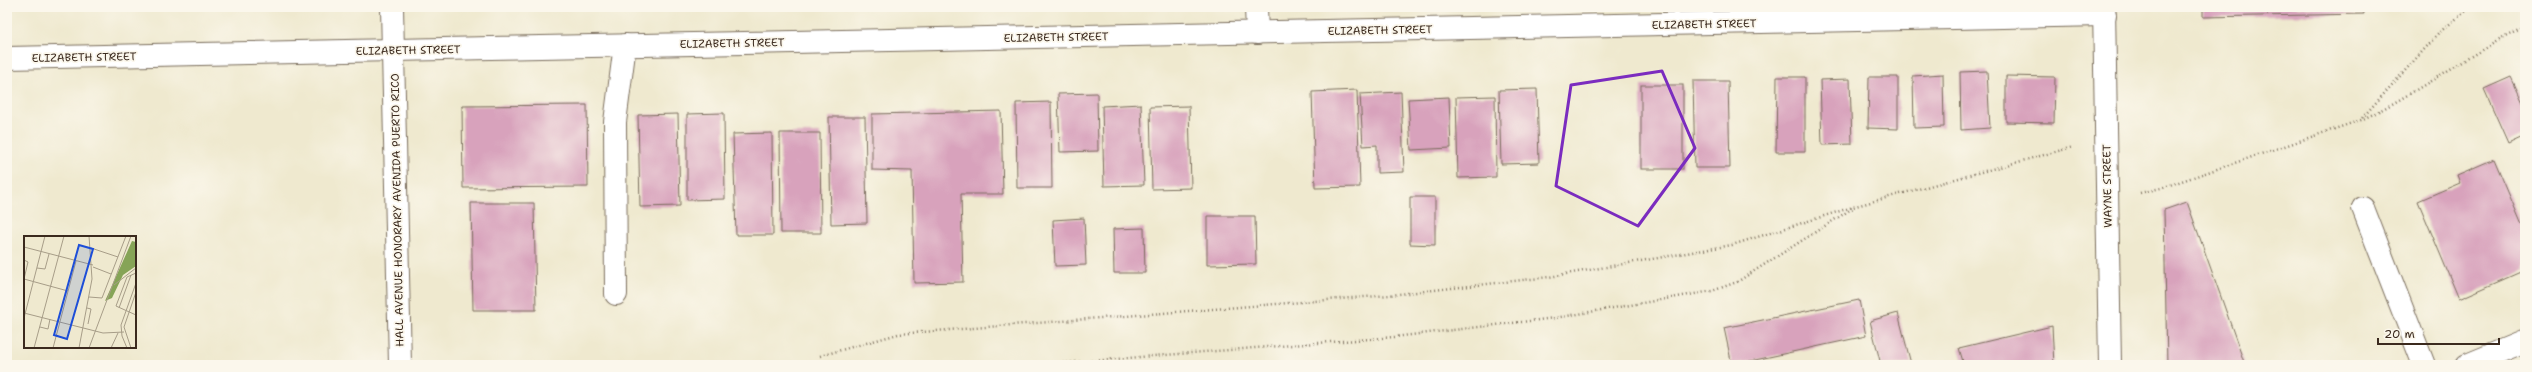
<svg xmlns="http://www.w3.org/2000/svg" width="2532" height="372" viewBox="0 0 2532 372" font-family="'Shantell Sans',sans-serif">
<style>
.building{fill:#d8a2bc}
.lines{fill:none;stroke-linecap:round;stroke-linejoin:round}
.minor-casing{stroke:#7a6d5c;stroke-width:24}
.path{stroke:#7a6d5c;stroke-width:2.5;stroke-dasharray:1 3;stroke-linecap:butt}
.minor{stroke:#fff;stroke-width:22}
.marked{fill:none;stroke:#7b2cbf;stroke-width:3;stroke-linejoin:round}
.labels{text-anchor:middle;stroke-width:3.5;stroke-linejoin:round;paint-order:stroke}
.street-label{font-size:11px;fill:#3b2a1e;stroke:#fbf7ec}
.inset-road{fill:none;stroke:#a79d88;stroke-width:1}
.view{fill:#1d4ed8;fill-opacity:0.15;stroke:#1d4ed8;stroke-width:2}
.inset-edge{fill:none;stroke:#3b2a1e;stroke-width:2}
</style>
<rect width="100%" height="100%" fill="#fbf7ec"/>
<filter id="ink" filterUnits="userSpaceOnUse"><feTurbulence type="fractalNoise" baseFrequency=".025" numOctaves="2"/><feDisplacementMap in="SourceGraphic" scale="8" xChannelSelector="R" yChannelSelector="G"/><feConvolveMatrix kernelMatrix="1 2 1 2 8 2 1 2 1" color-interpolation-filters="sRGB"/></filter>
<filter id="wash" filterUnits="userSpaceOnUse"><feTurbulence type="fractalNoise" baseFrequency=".012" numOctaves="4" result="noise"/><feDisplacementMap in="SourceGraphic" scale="16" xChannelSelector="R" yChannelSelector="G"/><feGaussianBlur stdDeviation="0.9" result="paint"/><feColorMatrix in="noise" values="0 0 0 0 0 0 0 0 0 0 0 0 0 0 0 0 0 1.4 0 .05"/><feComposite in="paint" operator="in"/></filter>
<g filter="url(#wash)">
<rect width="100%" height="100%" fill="#efe9cf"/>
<g id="blocks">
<!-- building -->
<g class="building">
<path d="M2203 7H2363L2364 14 2203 17Z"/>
<path d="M1987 71 1990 128 1961 130 1960 72Z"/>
<path d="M1943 74 1944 127 1914 128 1913 76Z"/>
<path d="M2006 76 2055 77 2054 123 2006 122Z"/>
<path d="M1777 77H1805V152H1776Z"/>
<path d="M1869 77H1898V129L1868 128Z"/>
<path d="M2511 77 2525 107V135L2508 143 2484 89Z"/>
<path d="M1850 79 1852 144 1822 145 1820 80Z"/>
<path d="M1693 81H1728L1730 168H1695Z"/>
<rect x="1641" y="85" width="42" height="84"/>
<path d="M1537 89 1539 163 1501 164 1499 90Z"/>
<path d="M1357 90 1360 187 1315 188 1312 92Z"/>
<path d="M1401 92 1404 172 1377 173V145L1363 146 1360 94Z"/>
<path d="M1097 93 1098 151 1060 152 1058 94Z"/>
<path d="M1495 96 1496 177 1458 178 1456 97Z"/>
<path d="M1449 97 1451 148 1411 150 1408 99Z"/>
<path d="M1051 102 1052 188H1017L1016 103Z"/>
<path d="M1141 104 1144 185 1104 186 1102 106Z"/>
<path d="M587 105 588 187 463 188 462 106Z"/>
<path d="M1189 106 1191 188 1152 189 1150 107Z"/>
<path d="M1001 111 1003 194H961L963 282 914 283 912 171 872 170V114Z"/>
<path d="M724 113 725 199 687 200V114Z"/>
<path d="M678 114 680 206 640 207 638 115Z"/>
<path d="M829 117H865L867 223 831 224Z"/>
<path d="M772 133 773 235H736L733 134Z"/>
<path d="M780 133H820L821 233H781Z"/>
<path d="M2494 159 2525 232V270L2459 299 2418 201 2460 183 2457 175Z"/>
<path d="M1410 197H1435V245L1410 244Z"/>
<path d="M2187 202 2221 297 2245 365H2167L2164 210Z"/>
<path d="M471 203H534L536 310H473Z"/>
<path d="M1207 216H1255L1256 264 1207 265Z"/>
<path d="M1084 218 1086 265 1055 266 1053 220Z"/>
<path d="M1144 228 1145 273H1114L1113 229Z"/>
<path d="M1859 300 1866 336 1732 365 1724 328Z"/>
<path d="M1898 313 1911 364 1881 365 1870 321Z"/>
<path d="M2052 326 2054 365H1964L1959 348Z"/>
</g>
</g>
</g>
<g filter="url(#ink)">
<use href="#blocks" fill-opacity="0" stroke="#7a6d5c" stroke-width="1"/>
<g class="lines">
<!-- minor casing -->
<g class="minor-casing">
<g id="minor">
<path d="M392 7 400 365"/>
<path d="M1256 7 1257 33"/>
<path d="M2104 7 2110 365"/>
<path d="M7 58 2105 15"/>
<path d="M2363 208 2424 365"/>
<path d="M616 294 615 122 625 45"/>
<path d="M2467 365 2525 341"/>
</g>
</g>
<!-- path -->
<g class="path">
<path d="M2362 118 2441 31 2471 7"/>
<path d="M2140 193 2161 188 2361 120C2418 93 2468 54 2525 27"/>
<path d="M820 356 898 334 1390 295 1549 277 1732 245 1856 206 2073 147"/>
<path d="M1039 365 1394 337 1555 318 1712 291 1737 282 1853 208"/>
</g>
<!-- minor -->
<use href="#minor" class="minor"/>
</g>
</g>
<!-- marked area -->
<path class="marked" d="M1662 71 1695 148 1638 226 1556 186 1571 85Z"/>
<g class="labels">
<!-- street labels -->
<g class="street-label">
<text transform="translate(1704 24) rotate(-1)" y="4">ELIZABETH STREET</text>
<text transform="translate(1380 30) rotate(-1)" y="4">ELIZABETH STREET</text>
<text transform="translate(1056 37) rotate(-1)" y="4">ELIZABETH STREET</text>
<text transform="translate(732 43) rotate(-1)" y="4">ELIZABETH STREET</text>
<text transform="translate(408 50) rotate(-1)" y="4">ELIZABETH STREET</text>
<text transform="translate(84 57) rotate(-1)" y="4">ELIZABETH STREET</text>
<text transform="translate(2107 186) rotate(-91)" y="4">WAYNE STREET</text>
<text transform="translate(397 210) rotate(-91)" y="4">HALL AVENUE HONORARY AVENIDA PUERTO RICO</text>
</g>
</g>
<!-- overview -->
<g transform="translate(24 236)">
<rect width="112" height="112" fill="#efe9cf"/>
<path d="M108 5 112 6V30L99 39 88 62 81 65Z" fill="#86a457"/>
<path class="inset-road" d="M0 11 69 29M67 12 94 21M0 24 4 26 0 43 44 55M69 31 87 38M13 32 21 33 25 18M112 37 103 41 92 70 112 79M90 49 112 32M65 61 78 62 102 0M63 72 67 73 64 88M95 72 107 39M0 77 79 97 100 96M0 82 21 0M16 91 24 93 26 83M10 112 40 0M29 112 52 25M55 112 68 43 65 0M65 112 107 0M87 112 94 97M103 112 98 100 97 89 112 47M107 112 100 91 112 56"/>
<path class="view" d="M55 9 69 13 43 103 30 99Z"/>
<rect width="112" height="112" class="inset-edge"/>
</g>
<!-- margin -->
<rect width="2532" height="372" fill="none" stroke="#fbf7ec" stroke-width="24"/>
<!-- scale -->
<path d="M2378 338v6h121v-6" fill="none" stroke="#3b2a1e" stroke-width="2"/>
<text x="2384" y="338" font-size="12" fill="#3b2a1e" stroke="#fbf7ec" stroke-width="3" paint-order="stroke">20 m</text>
</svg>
